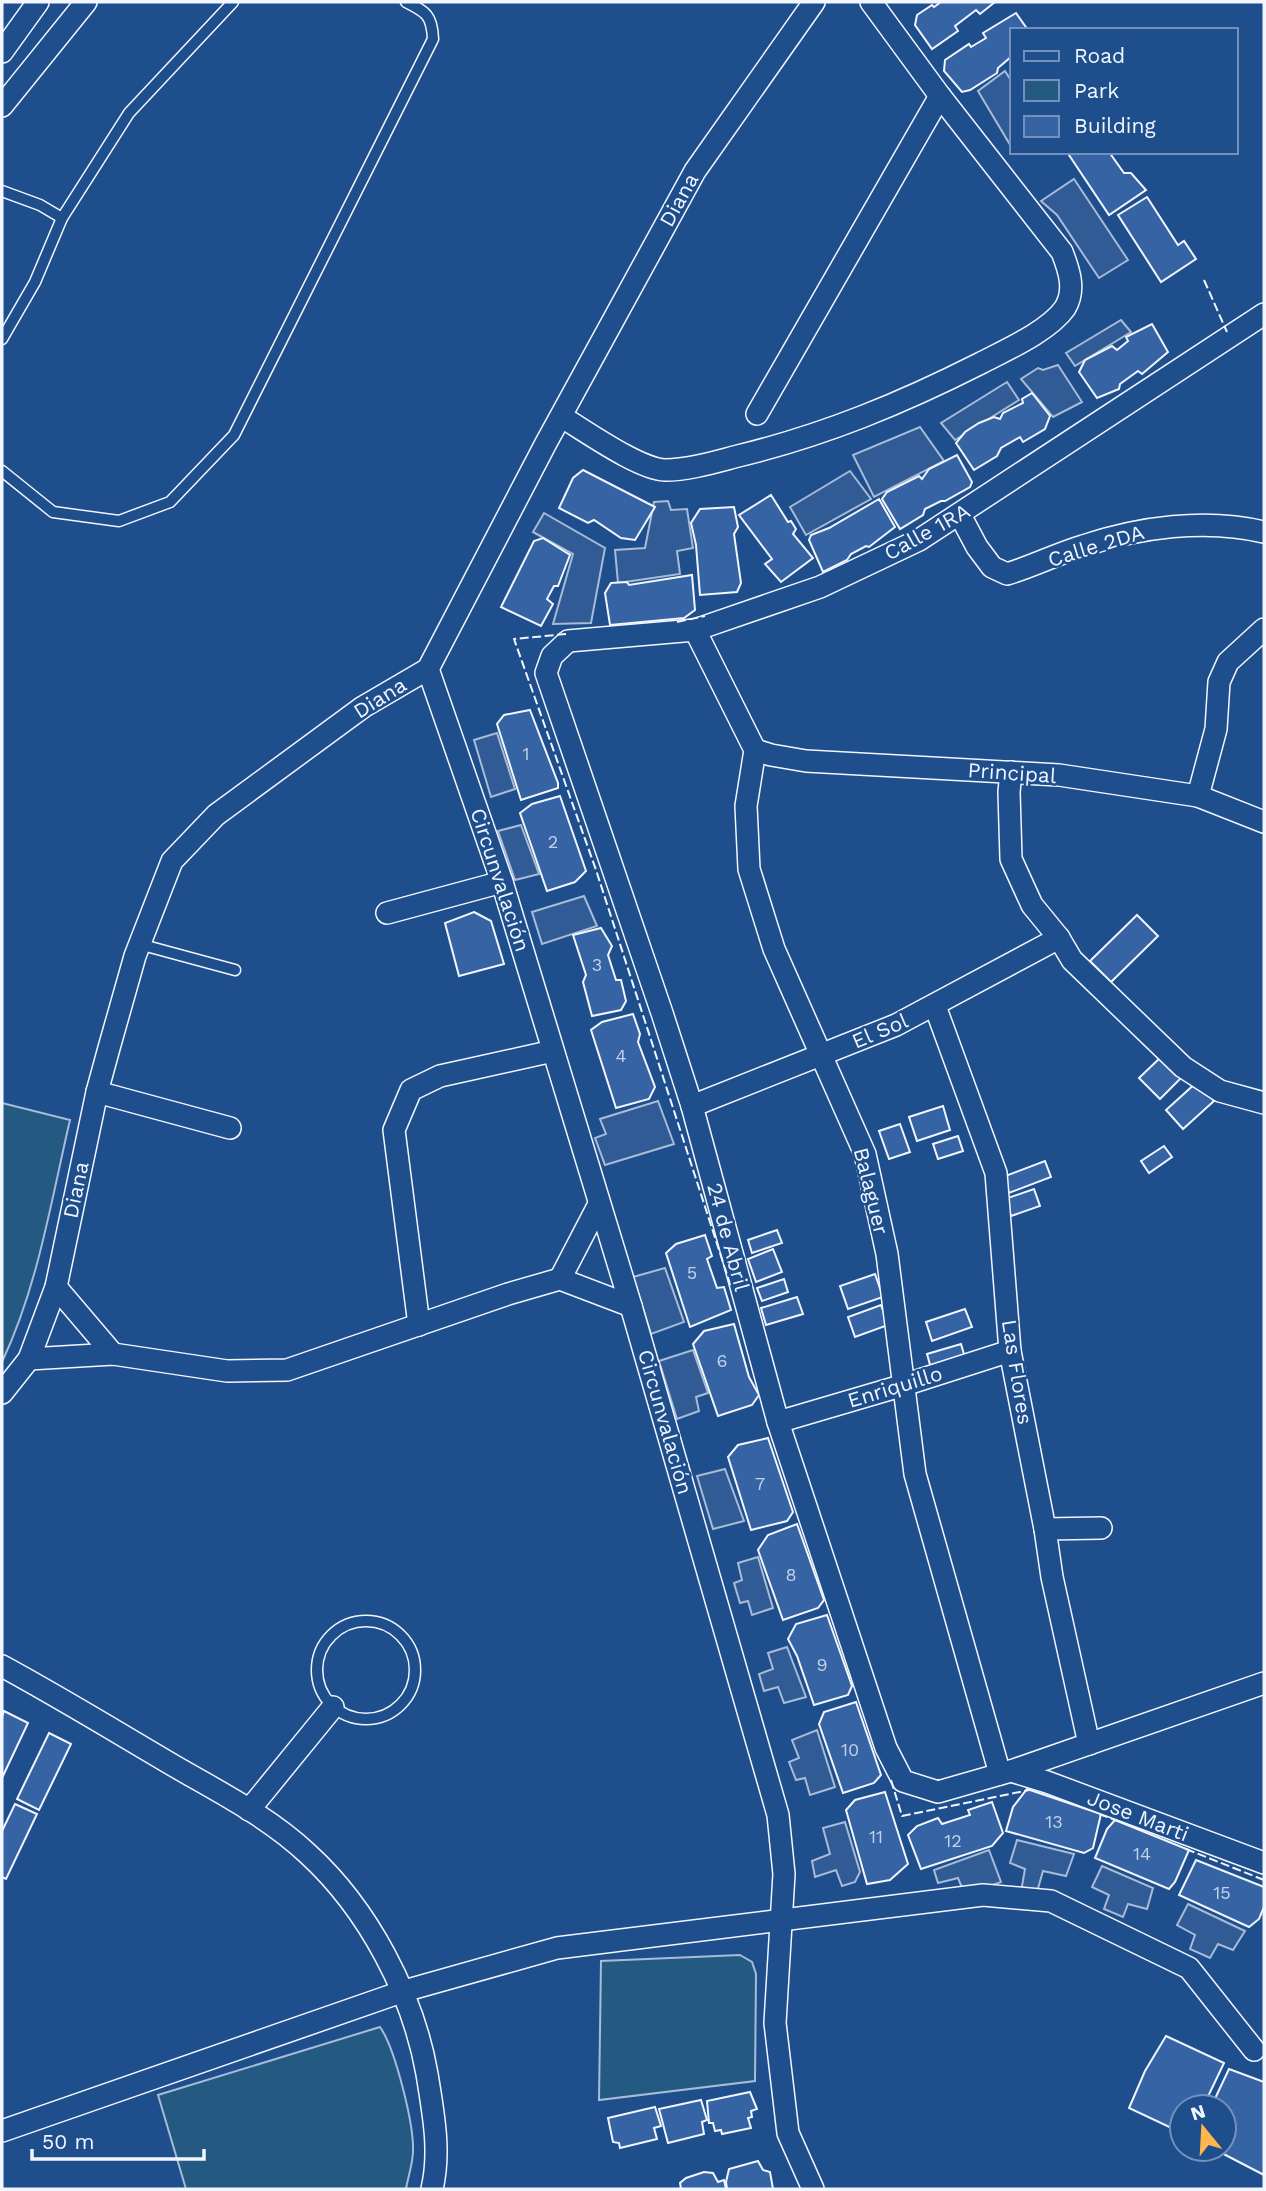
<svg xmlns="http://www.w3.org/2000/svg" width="1266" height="2191" viewBox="0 0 1266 2191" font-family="'Work Sans',sans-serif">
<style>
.green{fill:#245a82;stroke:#a8bbd7;stroke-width:2}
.parking{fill:#305b95;stroke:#a8bbd7;stroke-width:2}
.building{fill:#3563a3;stroke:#f2f6ff;stroke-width:2}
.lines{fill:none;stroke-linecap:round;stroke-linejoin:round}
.service-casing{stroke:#f2f6ff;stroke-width:13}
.minor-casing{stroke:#f2f6ff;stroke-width:24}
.service{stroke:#1f4e8c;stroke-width:10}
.minor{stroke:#1f4e8c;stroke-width:21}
.fence{stroke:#f2f6ff;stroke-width:2;stroke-dasharray:9 3.5;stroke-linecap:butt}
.labels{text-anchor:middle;stroke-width:5;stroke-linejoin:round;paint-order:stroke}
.number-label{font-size:18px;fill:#c3d1e8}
.street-label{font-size:21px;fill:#f2f6ff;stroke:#1f4e8c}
</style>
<rect width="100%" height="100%" fill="#1f4e8c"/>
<!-- green -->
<g class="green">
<path d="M2 1103 70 1120C51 1201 38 1286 2 1362Z"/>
<path d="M740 1955 752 1962 756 1974 755 2081 599 2100 601 1961Z"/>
<path d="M380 2027C395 2048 414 2124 413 2151 413 2163 408 2177 406 2189H186L158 2095Z"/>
</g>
<!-- parking -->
<g class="parking">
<path d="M1005 71 1012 82V148L978 91Z"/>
<path d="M1074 179 1128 260 1099 278 1057 215 1041 201Z"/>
<path d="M1121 320 1131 332 1075 366 1066 353Z"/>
<path d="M1058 365 1082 402 1053 417 1021 379 1038 368 1043 370Z"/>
<path d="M1007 382 1019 400 955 440 941 423Z"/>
<path d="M920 427 944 461 874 497 853 455Z"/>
<path d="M850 471 871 499 806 535 790 507Z"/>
<path d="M668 501 671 510 687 509 693 548 677 551 680 574 618 583 615 550 645 548 654 502Z"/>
<path d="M544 513 605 548 591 623 553 624 573 554 533 532Z"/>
<path d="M497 733 515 789 491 797 474 740Z"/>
<path d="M521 825 539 874 515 880 498 831Z"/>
<path d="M584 896 597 926 542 944 532 912Z"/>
<path d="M658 1101 674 1144 605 1165 595 1138 606 1134 600 1119Z"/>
<path d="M665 1268 684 1322 651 1334 633 1277Z"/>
<path d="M693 1350 708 1393 696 1397 699 1411 677 1419 659 1361Z"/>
<path d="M725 1469 744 1521 713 1529 697 1476Z"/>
<path d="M758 1557 773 1608 752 1615 748 1601 740 1603 734 1583 742 1580 738 1563Z"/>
<path d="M787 1647 806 1697 784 1703 778 1687 764 1691 759 1674 773 1669 768 1653Z"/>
<path d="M817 1730 835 1787 810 1795 805 1778 796 1780 789 1762 799 1758 792 1740Z"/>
<path d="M845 1822 860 1872 855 1882 842 1886 836 1870 815 1877 812 1861 830 1854 823 1828Z"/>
<path d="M1017 1840 1074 1854 1066 1876 1043 1871 1037 1892H1021L1025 1869 1010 1863Z"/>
<path d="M989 1850 1001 1882 965 1895 958 1878 938 1883 934 1870Z"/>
<path d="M1102 1866 1153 1888 1147 1909 1128 1904 1123 1917 1104 1909 1109 1895 1092 1887Z"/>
<path d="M1188 1904 1245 1931 1233 1950 1218 1944 1210 1958 1190 1949 1195 1935 1177 1925Z"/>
</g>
<!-- building -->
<g class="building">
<path d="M941 2H995L980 14 976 10 955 26 958 31 932 49 915 25 917 15 932 5 934 7Z"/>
<path d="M1016 13 1028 30H1012V56L998 68 997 73 970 90 962 92 944 71 945 60 969 44 971 47 986 38 983 33Z"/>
<path d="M1067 152H1109L1124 173H1131L1146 190 1109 215Z"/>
<path d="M1147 197 1178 245 1184 241 1196 259 1161 282 1118 215Z"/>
<path d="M1152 324 1168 352 1142 374 1138 371 1120 384 1119 389 1097 398 1079 372 1085 360 1112 346 1117 350 1128 341 1126 337Z"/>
<path d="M1032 393 1050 416 1045 429 1023 442 1020 437 1001 448 997 456 974 470 956 443 965 432 979 423 994 417 1000 419 1003 413 1023 403 1022 399Z"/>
<path d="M957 455 972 482 970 487 945 501H941L925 509 923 515 900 529 882 499 887 492 919 476 922 479 929 469Z"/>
<path d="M583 470 655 507 635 540 621 538 594 520 588 523 559 508 573 478Z"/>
<path d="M771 495 788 522 791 521 796 529 793 534 813 558 781 582 765 564 772 559 739 515Z"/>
<path d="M879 499 895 527 869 547 866 546 851 554 847 560 823 572 809 540 811 535 829 528Z"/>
<path d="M734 507 738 527 734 534 741 583 737 592 700 595 696 545 691 523 700 509Z"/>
<path d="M543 538 570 555 558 586H554L547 599 553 604 541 626 501 607 534 541Z"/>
<path d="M692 575 695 610 684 618 610 625 605 593 611 583 627 582 629 585Z"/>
<path d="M530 710 558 783V788L521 800 497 724 504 715Z"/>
<path d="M560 796 586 871 575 882 547 891 520 813 532 804Z"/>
<path d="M474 912 491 921 504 964 459 976 445 923Z"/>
<path d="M1137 915 1158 936 1111 982 1090 961Z"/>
<path d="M601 928 612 946 608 955 616 980H621L626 1001 621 1010 592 1016 583 982 586 975 573 935Z"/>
<path d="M633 1014 640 1034 638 1042 655 1087 649 1099 616 1108 591 1030 602 1022Z"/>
<path d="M1161 1057 1181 1078 1160 1099 1139 1078Z"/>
<path d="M1197 1082 1214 1101 1183 1129 1166 1110Z"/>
<path d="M943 1106 950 1130 917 1141 909 1117Z"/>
<path d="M900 1124 910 1152 889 1159 879 1131Z"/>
<path d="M958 1136 963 1151 938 1159 933 1144Z"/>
<path d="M1164 1146 1172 1157 1149 1173 1141 1161Z"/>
<path d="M1045 1161 1051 1177 1006 1194 1000 1178Z"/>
<path d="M1034 1189 1040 1206 1011 1216 1005 1199Z"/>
<path d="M777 1230 782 1243 752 1253 748 1240Z"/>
<path d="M705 1235 712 1256 707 1259 717 1288 724 1287 731 1310 690 1327 666 1253 676 1244Z"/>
<path d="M773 1249 782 1272 756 1282 748 1259Z"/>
<path d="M875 1274 883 1297 848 1309 840 1286Z"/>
<path d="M784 1279 788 1292 762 1301 757 1288Z"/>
<path d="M797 1297 803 1314 766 1325 761 1308Z"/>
<path d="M881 1305 888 1325 855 1337 848 1317Z"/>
<path d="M965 1309 972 1327 932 1341 926 1322Z"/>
<path d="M734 1324 749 1377 759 1395 752 1405 718 1416 693 1344 704 1331Z"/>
<path d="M961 1344 966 1361 932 1372 927 1354Z"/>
<path d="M768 1438 793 1512 787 1521 751 1530 728 1457 738 1445Z"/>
<path d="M797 1524 824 1600 818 1608 783 1620 758 1550 768 1535Z"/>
<path d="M827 1615 852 1686 848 1695 814 1705 797 1656 788 1639 796 1624Z"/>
<path d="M856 1702 881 1775 874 1783 843 1793 819 1724 824 1712Z"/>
<path d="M4 1711 28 1723 2 1778V1717Z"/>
<path d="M49 1733 71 1744 39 1810 17 1799Z"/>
<path d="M1027 1789 1101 1814 1093 1848 1084 1853 1006 1831 1013 1807Z"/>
<path d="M885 1792 908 1864 890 1880 867 1884 846 1810 855 1800Z"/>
<path d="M992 1802 1003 1833 992 1846 921 1869 908 1835 917 1826 938 1818 942 1824 970 1815 968 1810Z"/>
<path d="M15 1804 37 1814 6 1879 2 1877V1831Z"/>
<path d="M1115 1820 1189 1850 1175 1882 1169 1889 1095 1858 1107 1829Z"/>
<path d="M1196 1860 1264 1887V1907L1259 1919 1249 1927 1179 1895Z"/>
<path d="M1166 2036 1224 2063 1203 2107H1182V2133L1129 2108 1145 2071Z"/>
<path d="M1229 2069 1264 2082V2175L1214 2149H1224V2107H1211Z"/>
<path d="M750 2092 757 2109 751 2111 752 2117 748 2118 751 2128 722 2134 721 2130 715 2131 713 2123H709L707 2101Z"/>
<path d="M701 2100 707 2120 702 2122 704 2134 668 2143 659 2109Z"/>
<path d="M655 2107 661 2126 654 2128 657 2139 620 2148 619 2143 613 2142 608 2118Z"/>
<path d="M758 2161 763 2170 770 2172 773 2189H727L726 2182 729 2169Z"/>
<path d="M704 2172 713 2173 718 2182 724 2180 726 2189H681L680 2183 686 2178Z"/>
</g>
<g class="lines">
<!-- service casing -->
<g class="service-casing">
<g id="service">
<path d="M2 191 40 205 62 218 35 282 2 339"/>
<path d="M62 218 129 113 233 2"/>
<path d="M2 471 53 512 119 521 170 502 234 435 433 39C432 15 426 12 406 2"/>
<path d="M139 944 235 970"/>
<circle cx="366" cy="1670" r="49"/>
</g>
</g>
<!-- minor casing -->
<g class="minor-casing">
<g id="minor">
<path d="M2 52 38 2"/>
<path d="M2 106 86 2"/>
<path d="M1264 314 919 540 820 587 695 630 568 641 552 656 546 673 662 1013 692 1106 778 1422 886 1748 903 1781 938 1792 1011 1771 1264 1683"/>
<path d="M757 414 940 96"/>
<path d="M562 417C587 432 639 469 665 470 689 470 715 462 738 456 825 435 902 403 981 363 1006 350 1049 331 1065 308 1076 290 1069 270 1062 252L940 96 871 2"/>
<path d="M960 515 977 547 992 567 1007 574C1033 566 1057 554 1083 546 1139 527 1206 518 1264 532"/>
<path d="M695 630 755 750 746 806 749 869 774 949 865 1154 887 1254 915 1474 1000 1774"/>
<path d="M428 669 502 882 631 1306 778 1815 784 1874 775 2023 788 2133 813 2189"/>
<path d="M755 750 771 755 806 761 1059 775 1198 796 1264 822"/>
<path d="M1011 772 1009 792 1011 859 1032 905 1059 938 1072 960 1183 1067 1220 1091 1264 1103"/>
<path d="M1198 796 1216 729 1219 682 1228 662 1264 629"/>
<path d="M387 913 502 882"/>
<path d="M935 1006 996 1173 1010 1351 1045 1529 1052 1577 1089 1744"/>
<path d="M97 1092 230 1128"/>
<path d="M692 1106 896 1025 1059 938"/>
<path d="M560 1279 599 1204"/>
<path d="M56 1287 113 1354"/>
<path d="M419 1325 394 1130 411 1090 440 1076 553 1051"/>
<path d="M29 1359 113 1354 227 1371 287 1370 508 1294 560 1279 631 1306"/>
<path d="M2 1393 29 1359 56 1287 97 1092 109 1048 135 956 172 861 216 815 363 707 428 669 546 443 695 171 814 2"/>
<path d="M778 1422 904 1385 1010 1351"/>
<path d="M1045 1529 1101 1528"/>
<path d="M2 1666C61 1698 118 1733 176 1767 221 1793 270 1818 308 1854 368 1909 413 1994 427 2074 433 2112 441 2151 432 2189"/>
<path d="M1011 1771 1047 1782 1264 1863"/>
<path d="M249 1810 333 1707"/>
<path d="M2 2131 404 1991 557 1948 983 1895 1051 1901 1189 1968 1254 2050"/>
</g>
</g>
<!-- service -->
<use href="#service" class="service"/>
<!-- minor -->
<use href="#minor" class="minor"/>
<!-- fence -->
<g class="fence">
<path d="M1204 280 1227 332"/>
<path d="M677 622 705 616"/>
<path d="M566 634 514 639 596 870 731 1287"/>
<path d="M891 1780 902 1816 1029 1790"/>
<path d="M1099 1814 1118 1821"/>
<path d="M1186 1849 1264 1880"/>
</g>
</g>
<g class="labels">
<!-- number labels -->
<g class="number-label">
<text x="526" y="760">1</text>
<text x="553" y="848">2</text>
<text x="597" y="971">3</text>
<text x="621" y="1062">4</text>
<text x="692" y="1279">5</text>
<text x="722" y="1367">6</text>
<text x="760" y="1490">7</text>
<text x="791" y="1581">8</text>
<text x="822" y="1671">9</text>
<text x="850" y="1756">10</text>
<text x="1054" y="1828">13</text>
<text x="876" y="1843">11</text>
<text x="953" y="1847">12</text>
<text x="1142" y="1860">14</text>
<text x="1222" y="1899">15</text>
</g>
<!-- street labels -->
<g class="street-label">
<text transform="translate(679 200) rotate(-61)" y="7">Diana</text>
<text transform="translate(927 532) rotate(-29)" y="7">Calle 1RA</text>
<text transform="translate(1096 546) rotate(-17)" y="7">Calle 2DA</text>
<text transform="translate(380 698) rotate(-32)" y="7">Diana</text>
<text transform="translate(1012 773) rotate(4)" y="7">Principal</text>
<text transform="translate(500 880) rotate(72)" y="7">Circunvalación</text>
<text transform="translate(880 1031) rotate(-23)" y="7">El Sol</text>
<text transform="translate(76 1190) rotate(-78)" y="7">Diana</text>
<text transform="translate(871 1191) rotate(76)" y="7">Balaguer</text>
<text transform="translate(728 1237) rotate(75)" y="7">24 de Abril</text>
<text transform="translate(1017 1372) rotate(81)" y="7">Las Flores</text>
<text transform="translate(895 1387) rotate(-17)" y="7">Enriquillo</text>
<text transform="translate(665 1422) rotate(74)" y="7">Circunvalación</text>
<text transform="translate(1138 1816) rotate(21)" y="7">Jose Marti</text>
</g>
</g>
<!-- border -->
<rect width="1266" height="2191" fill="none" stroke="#f2f6ff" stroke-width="7"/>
<!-- legend -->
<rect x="1010" y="28" width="228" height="126" fill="#1f4e8c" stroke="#7391ba" stroke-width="2"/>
<rect x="1024" y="51" width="35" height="10" fill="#1f4e8c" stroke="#7391ba" stroke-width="2"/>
<text x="1074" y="63" font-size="21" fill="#f2f6ff">Road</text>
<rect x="1024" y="80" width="35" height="21" fill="#245a82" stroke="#7391ba" stroke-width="2"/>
<text x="1074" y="98" font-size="21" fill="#f2f6ff">Park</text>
<rect x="1024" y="116" width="35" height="21" fill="#3563a3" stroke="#7391ba" stroke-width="2"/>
<text x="1074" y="133" font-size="21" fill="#f2f6ff">Building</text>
<!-- north arrow -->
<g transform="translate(1203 2128) rotate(342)"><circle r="33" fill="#1f4e8c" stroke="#7391ba" stroke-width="2"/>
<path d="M0-5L12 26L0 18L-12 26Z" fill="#ffb74d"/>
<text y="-10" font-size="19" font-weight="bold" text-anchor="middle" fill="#f2f6ff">N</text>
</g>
<!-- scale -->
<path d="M32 2149v10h172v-10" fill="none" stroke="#f2f6ff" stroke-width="3.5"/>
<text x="42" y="2149" font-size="21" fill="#f2f6ff" stroke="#1f4e8c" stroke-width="5" paint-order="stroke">50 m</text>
</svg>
